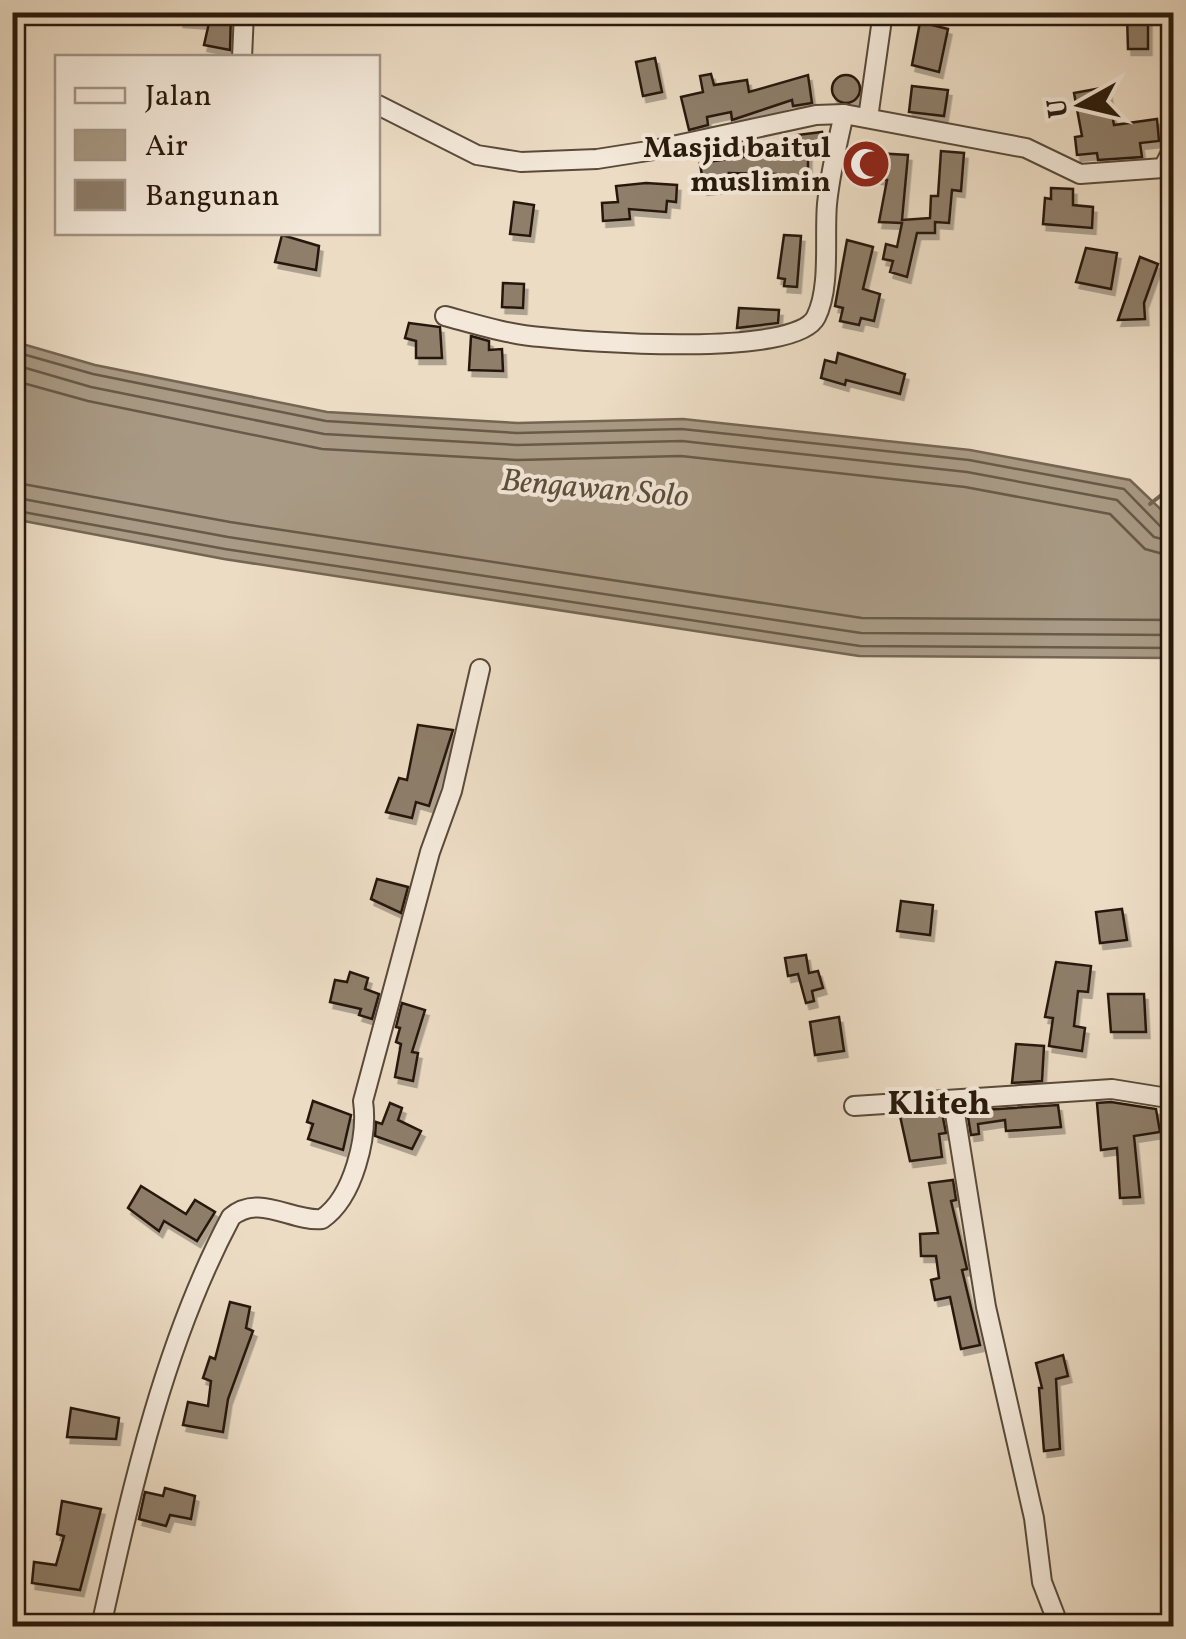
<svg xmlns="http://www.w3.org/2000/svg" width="1186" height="1639" viewBox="0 0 1186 1639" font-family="Vollkorn,serif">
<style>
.water{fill:#a99a85;stroke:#756654;stroke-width:2.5}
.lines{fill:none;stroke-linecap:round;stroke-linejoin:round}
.shore{stroke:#685a48;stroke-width:2.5}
.stream{stroke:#756654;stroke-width:4}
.building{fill:#8e7e6b;stroke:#28190b;stroke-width:2.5;filter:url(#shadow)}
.minor-casing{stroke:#594a39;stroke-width:22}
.minor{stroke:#f3e8d9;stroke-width:18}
.labels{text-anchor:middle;stroke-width:8;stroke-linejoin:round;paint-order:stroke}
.poi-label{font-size:30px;font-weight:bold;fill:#28190b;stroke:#f3e8d9;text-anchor:end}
.water-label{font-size:32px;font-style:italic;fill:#5c4d3c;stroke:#f3e8d9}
.quarter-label{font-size:35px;font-weight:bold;fill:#28190b;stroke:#f3e8d9}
</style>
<defs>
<filter id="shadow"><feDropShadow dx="3.5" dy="6" stdDeviation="0" flood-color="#0004"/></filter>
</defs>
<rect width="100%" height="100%" fill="#ecdcc4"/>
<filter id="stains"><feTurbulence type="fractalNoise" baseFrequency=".002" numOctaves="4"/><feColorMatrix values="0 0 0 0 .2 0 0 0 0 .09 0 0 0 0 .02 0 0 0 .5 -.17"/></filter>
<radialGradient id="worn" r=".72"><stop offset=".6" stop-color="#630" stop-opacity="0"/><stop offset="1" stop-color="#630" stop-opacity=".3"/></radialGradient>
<!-- water -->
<path class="water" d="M12 341 95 365 327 412 518 423 683 419 970 450 1130 480 1173 521V658L859 656 224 559 13 519Z"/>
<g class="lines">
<!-- shore -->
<g class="shore">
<path d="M12 351 93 374 326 421 517 433 682 429 969 460 1124 489 1161 527 1174 530"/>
<path d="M12 364 91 387 324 434 517 445 682 441 967 472 1117 500 1154 537 1174 542"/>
<path d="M12 380 88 401 322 449 517 460 681 456 965 487 1110 514 1145 549 1174 557"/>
<path d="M12 482 230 522 862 618 1174 620"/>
<path d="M12 497 228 537 861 633 1174 635"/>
<path d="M12 510 225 549 860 646 1174 648"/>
</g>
<!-- stream -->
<path class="stream" d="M1150 504 1174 485"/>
</g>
<!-- building -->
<g class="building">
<path d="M181 12H231L230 50 204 45 209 23 180 21Z"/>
<path d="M1127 16H1148V49H1128Z"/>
<path d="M920 22 948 29 939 72 912 65Z"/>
<path d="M655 58 662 92 643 96 636 62Z"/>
<path d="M711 74 714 85 747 80 749 92 808 75 812 103 793 106 792 100 732 120 731 112 707 117 708 125 689 130 681 97 703 92 700 76Z"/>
<circle cx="846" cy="89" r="14"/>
<path d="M912 86 948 90 944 116 909 112Z"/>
<path d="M1107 87 1114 125 1157 119 1159 141 1140 143 1142 157 1098 160 1097 153 1077 155 1075 137 1082 136 1074 93Z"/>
<path d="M822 132 823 146 808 148V181L777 185 776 174 729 173 731 186 704 189 700 163 744 157V147L798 145 797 135Z"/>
<path d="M866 142 878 145 876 153 908 155 902 220 930 218 931 196H938L941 151 964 153 961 191 952 190 949 223 935 222V233H917L907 277 890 272 893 261 883 259 886 244 897 247 902 223 879 222 887 180 854 172Z"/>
<path d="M646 183 677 185 676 202 667 201 666 212 629 209 630 219 603 221 602 203 618 202 616 186Z"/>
<path d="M1051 188 1073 189V205L1093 207 1092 228 1043 224 1045 198 1051 199Z"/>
<path d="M514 202 534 205 530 236 510 234Z"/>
<path d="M282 235 319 246 316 270 275 262Z"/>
<path d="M784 235 801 236 797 287 784 286 785 279 778 278Z"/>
<path d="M847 240 873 247 863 289 880 294 874 321 861 318 859 325 840 321 843 308 835 306Z"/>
<path d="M1086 248 1117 253 1111 289 1076 282Z"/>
<path d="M1140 257 1158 264 1144 303 1145 319 1118 320Z"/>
<path d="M503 283 524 284 523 308 502 307Z"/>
<path d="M739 308 779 310 778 323 737 328Z"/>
<path d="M409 323 440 327 442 358H416V341L405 338Z"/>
<path d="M471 336 489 341V350L502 349 503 371 469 370Z"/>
<path d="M838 353 905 374 900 394 846 380 845 385 821 378 825 360 836 363Z"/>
<path d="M418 725 453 730 429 806 416 802 412 818 386 812 399 778 407 780Z"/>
<path d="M377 879 408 887 401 913 371 899Z"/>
<path d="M901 901 933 905 930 935 897 931Z"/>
<path d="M1122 909 1127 940 1100 943 1096 912Z"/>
<path d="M806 955 809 973 818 971 823 988 812 991 814 1001 806 1003 798 974 788 976 785 958Z"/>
<path d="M1056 962 1091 966 1088 992 1078 991 1074 1026 1085 1028 1082 1051 1049 1046 1053 1018 1045 1017Z"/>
<path d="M350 972 368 978 365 989 379 994 372 1019 359 1015 361 1009 330 1002 335 980 347 982Z"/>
<path d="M1108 994H1144L1146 1032H1111Z"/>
<path d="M402 1003 425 1010 412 1052 418 1053 413 1081 395 1077 401 1044 396 1042 400 1028 396 1027Z"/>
<path d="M839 1017 844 1051 815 1055 810 1022Z"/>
<path d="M1016 1044 1044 1046 1042 1081 1012 1083Z"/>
<path d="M313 1101 351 1115 343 1150 308 1139 313 1124 307 1122Z"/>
<path d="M1111 1102 1156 1109 1160 1132 1134 1136 1140 1197 1120 1198 1117 1148 1101 1150 1097 1103Z"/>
<path d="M390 1103 402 1108 398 1120 421 1131 412 1149 375 1136 376 1122 382 1124Z"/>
<path d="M1058 1105 1061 1127 1006 1131 1005 1120 978 1124 979 1134 971 1135 967 1111Z"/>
<path d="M942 1113 946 1133 939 1134 942 1157 910 1161 900 1116Z"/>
<path d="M953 1180 956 1200 951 1201 967 1269 962 1270 980 1345 961 1349 950 1297 935 1300 931 1280 939 1278 936 1256H921L920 1234 938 1233 929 1183Z"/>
<path d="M141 1186 186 1214 195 1200 215 1212 197 1241 164 1221 159 1231 128 1208Z"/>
<path d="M230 1302 250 1307 246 1328 253 1331 228 1399 223 1432 183 1425 188 1402 208 1406 211 1381 203 1378 210 1357 215 1359Z"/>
<path d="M1063 1355 1068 1376 1056 1379 1060 1449 1044 1451 1039 1388H1042L1036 1363Z"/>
<path d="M71 1408 119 1418 116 1439 67 1437Z"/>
<path d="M165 1488 195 1496 191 1519 170 1515 166 1526 139 1519 145 1492 163 1496Z"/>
<path d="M62 1501 101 1509 80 1590 32 1583 34 1562 56 1565 64 1536 57 1534Z"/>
</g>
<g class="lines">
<!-- minor casing -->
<g class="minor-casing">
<g id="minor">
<path d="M242 58 244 12"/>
<path d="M378 105 477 155 521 162 597 159 654 150 816 115 844 114 1026 148 1080 174 1163 168 1174 147"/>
<path d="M868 118 883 12"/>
<path d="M445 316C475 324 510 335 541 337 586 342 796 358 816 317 831 287 824 238 827 204 830 174 837 144 844 114"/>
<path d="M953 1101 986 1307 1034 1518 1042 1582 1059 1626"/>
<path d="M854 1106 1112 1089 1174 1099"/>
<path d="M101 1626C132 1488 164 1343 231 1217 259 1193 292 1222 322 1219 354 1197 368 1136 363 1101L430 852 452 791 480 669"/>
</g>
</g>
<!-- minor -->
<use href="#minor" class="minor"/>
</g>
<!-- icons -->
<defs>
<g id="mosque-disc" transform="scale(2.5)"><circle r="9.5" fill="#8f2418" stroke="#f3e8d9"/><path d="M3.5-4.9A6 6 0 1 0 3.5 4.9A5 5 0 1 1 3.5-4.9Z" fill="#fff"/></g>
</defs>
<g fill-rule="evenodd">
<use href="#mosque-disc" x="866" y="164"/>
</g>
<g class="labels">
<!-- poi labels -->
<g class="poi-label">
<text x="831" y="157">Masjid baitul<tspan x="831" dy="34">muslimin</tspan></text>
</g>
<!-- water labels -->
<g class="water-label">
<text transform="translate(595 487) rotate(5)" y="11">Bengawan Solo</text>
</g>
<!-- quarter labels -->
<g class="quarter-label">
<text x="939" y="1114">Kliteh</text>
</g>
</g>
<!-- margin -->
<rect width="1186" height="1639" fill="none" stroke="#ecdcc4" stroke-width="50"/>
<rect x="15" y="15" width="1156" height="1609" fill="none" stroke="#28190b" stroke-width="5"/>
<rect x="25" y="25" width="1136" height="1589" fill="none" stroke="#28190b" stroke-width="2.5"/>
<!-- legend -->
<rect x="55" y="55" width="325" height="180" fill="#f3e8d9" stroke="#a29587" stroke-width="2.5"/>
<rect x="75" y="88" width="50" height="15" fill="#f3e8d9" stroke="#a29587" stroke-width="2.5"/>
<text x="145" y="105" font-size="30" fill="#28190b">Jalan</text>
<rect x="75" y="130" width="50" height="30" fill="#a99a85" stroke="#a29587" stroke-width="2.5"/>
<text x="145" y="155" font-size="30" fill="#28190b">Air</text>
<rect x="75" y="180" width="50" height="30" fill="#8e7e6b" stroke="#a29587" stroke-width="2.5"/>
<text x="145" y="205" font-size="30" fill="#28190b">Bangunan</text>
<!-- north arrow -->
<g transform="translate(1081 105) rotate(262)" stroke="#f3e8d9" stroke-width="8" paint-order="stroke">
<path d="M0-8L18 38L0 25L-18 38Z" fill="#28190b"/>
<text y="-15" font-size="28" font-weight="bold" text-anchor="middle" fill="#28190b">U</text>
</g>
<rect width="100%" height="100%" filter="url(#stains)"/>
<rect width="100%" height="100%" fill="url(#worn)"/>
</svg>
